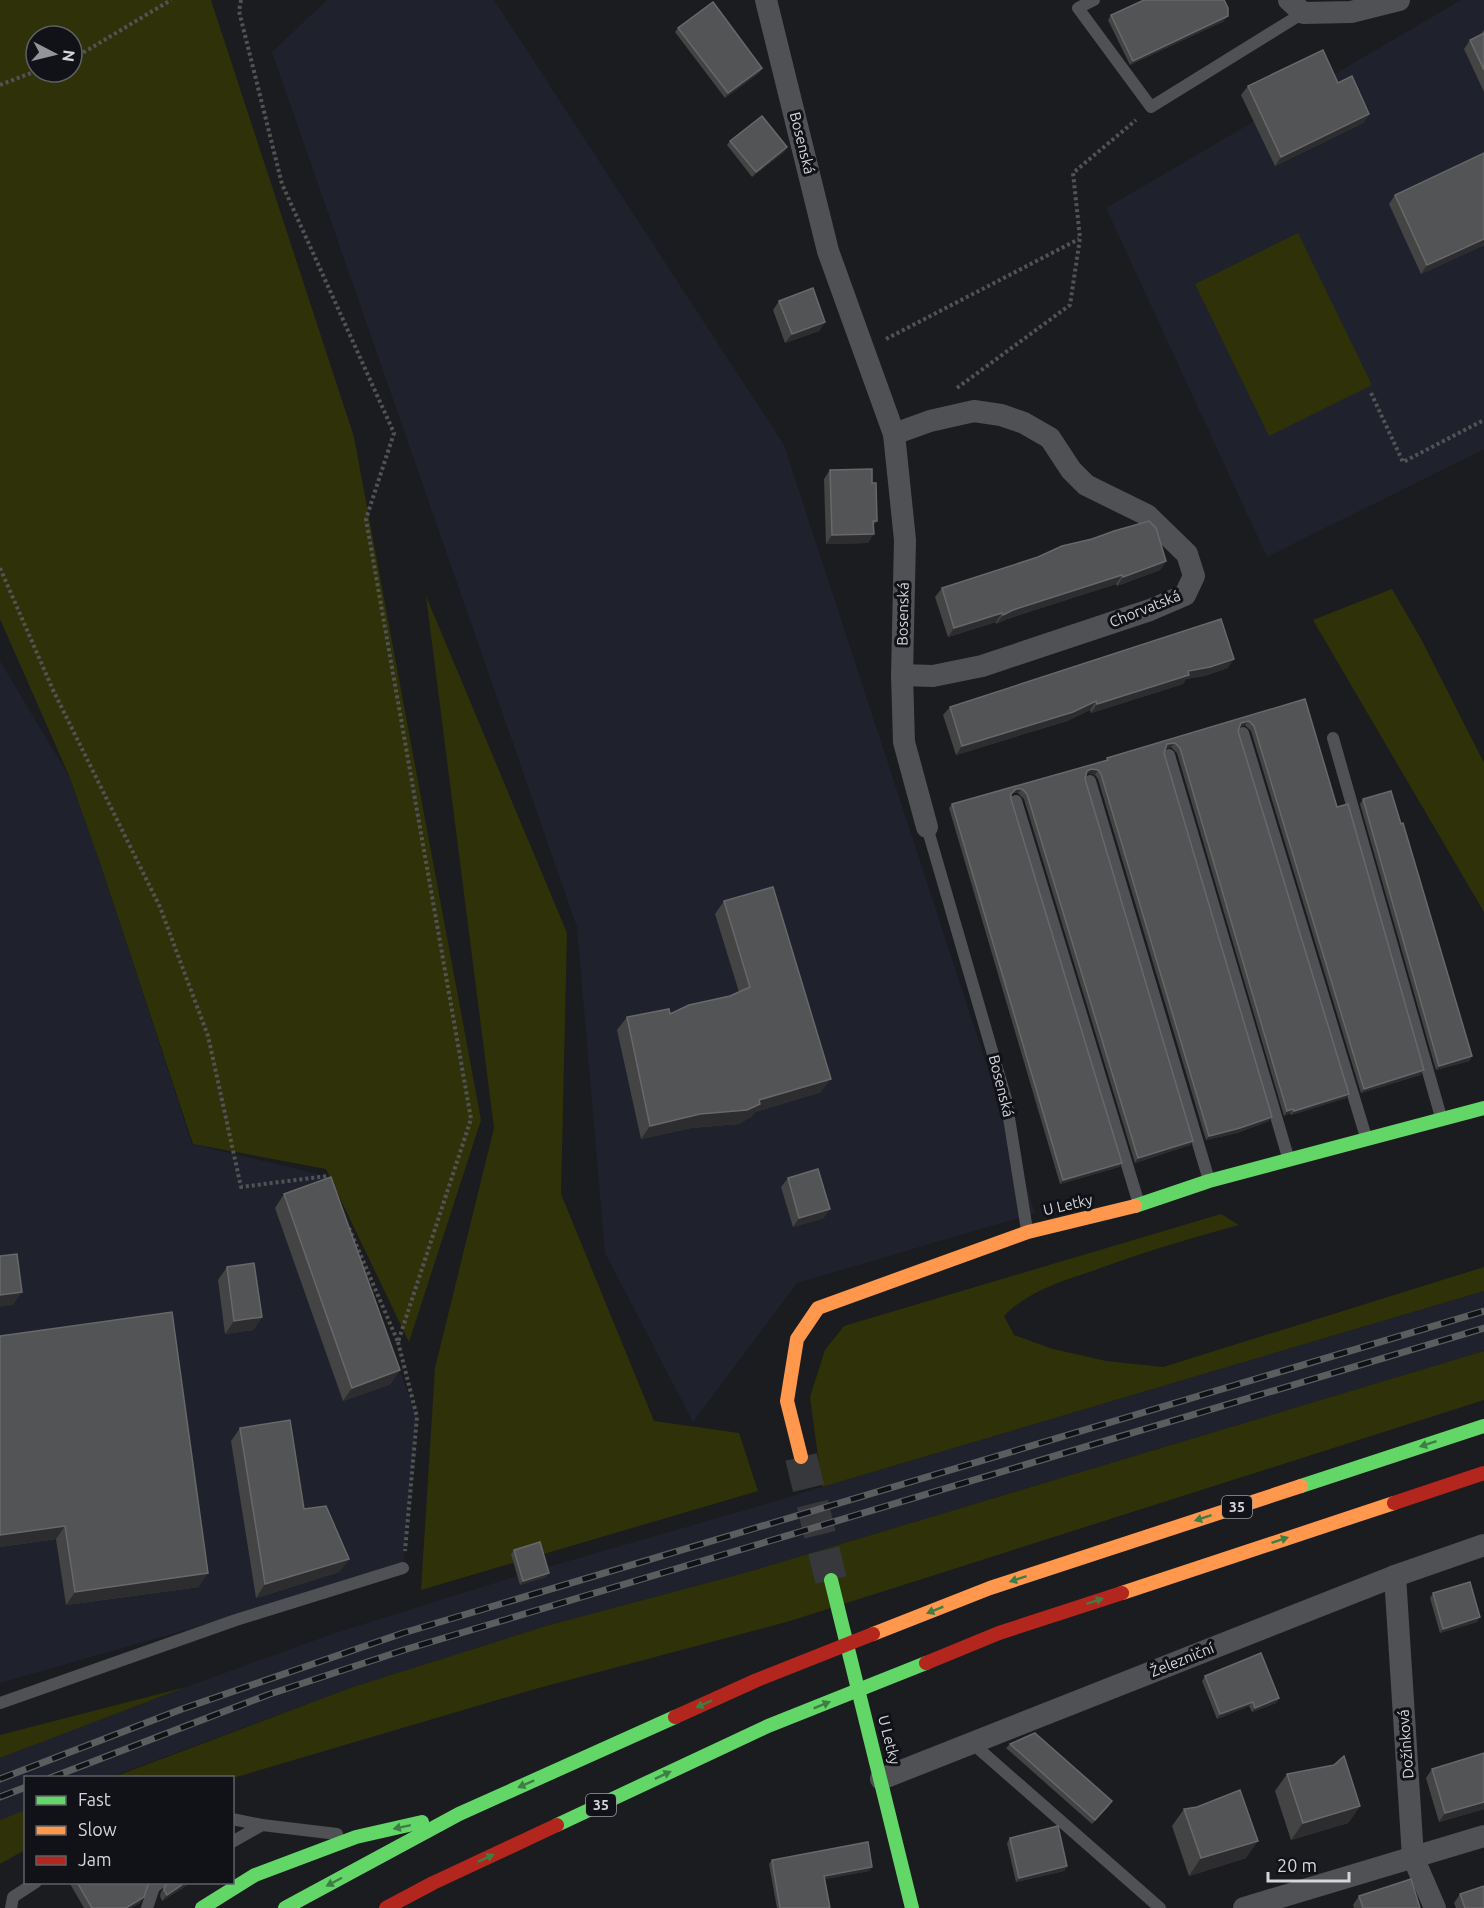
<svg xmlns="http://www.w3.org/2000/svg" width="1484" height="1908" viewBox="0 0 1484 1908" font-family="Ubuntu,sans-serif">
<style>
.built{fill:#1f222d}
.green{fill:#2f3109;fill-rule:evenodd}
.lines{fill:none;stroke-linecap:round;stroke-linejoin:round}
.secondary-tunnel{stroke:#37383b;stroke-width:32;stroke-dasharray:32 16;stroke-linecap:butt}
.path{stroke:#525355;stroke-width:4;stroke-dasharray:3 3;stroke-linecap:butt}
.lane{stroke:#505154;stroke-width:12}
.street{stroke:#505154;stroke-width:22}
.fast{stroke:#63d668;stroke-width:14}
.slow{stroke:#ff974d;stroke-width:14}
.jam{stroke:#b3261e;stroke-width:14}
.rail-casing{stroke:#5c5d5f;stroke-width:7}
.rail{stroke:#101218;stroke-width:4.5;stroke-dasharray:14;stroke-linecap:butt}
.wall{fill:#444445}
.shaded-wall{fill:#2d2d2f}
.building{fill:#535455;stroke:#68686a;stroke-width:1.5}
.oneway{fill:#3e7e44}
.labels{text-anchor:middle;stroke-width:6;stroke-linejoin:round;paint-order:stroke}
.shield{fill:#101218;stroke:#999ba0;stroke-width:1.5}
.shield-label{font-size:14px;font-weight:bold;fill:#d4d6da}
.street-label{font-size:15px;fill:#d4d6da;stroke:#101218}
</style>
<rect width="100%" height="100%" fill="#1b1c1f"/>
<!-- built -->
<g class="built">
<path d="M327 0H494L784 445 1035 1213 797 1283 693 1422 605 1253 577 927 272 52Z"/>
<path d="M1461 0H1484V449L1267 557 1106 208Z"/>
<path d="M0 661 70 778 100 863 192 1144 327 1176 417 1417 403 1568 0 1683Z"/>
<path d="M1484 1291V1351L748 1572 546 1626 353 1687 111 1777 26 1778 25 1810 0 1820V1758L186 1687 332 1634 527 1573 735 1513Z"/>
</g>
<!-- green -->
<g class="green">
<path d="M0 0H211L354 437 481 1120 409 1342 326 1169 193 1144 100 863 70 778 0 619ZM36 36H72V72H36Z"/>
<path d="M1298 233 1372 385 1269 436 1195 284Z"/>
<path d="M1392 589 1421 639 1484 763V912L1313 620Z"/>
<path d="M426 596 567 933 561 1194 654 1421 739 1433 758 1491 421 1590 435 1368 494 1128Z"/>
<path d="M1221 1214 1239 1225C1191 1238 1144 1252 1098 1269 1065 1280 1028 1291 1004 1316L1014 1335 1053 1349 1106 1361 1163 1367 1484 1267V1291L822 1487 810 1397 825 1350 844 1326Z"/>
<path d="M1484 1351V1400L790 1621 535 1689 233 1778H111L353 1687 546 1626 748 1572Z"/>
<path d="M186 1687 0 1758V1735Z"/>
<path d="M25 1810V1850L0 1864V1820Z"/>
</g>
<g class="lines">
<!-- secondary-tunnel -->
<path class="secondary-tunnel" d="M801 1457 831 1580"/>
<!-- path -->
<g class="path">
<path d="M241 0 239 11 282 184 394 433 366 519 471 1119 398 1342 349 1228"/>
<path d="M72 57 86 51 171 0"/>
<path d="M0 85 36 71"/>
<path d="M886 339 1079 239"/>
<path d="M957 388 1070 305 1080 238 1073 173 1136 120"/>
<path d="M1371 393 1403 462 1484 420"/>
<path d="M0 568 53 690 160 907 208 1036 241 1187 327 1176 330 1182"/>
<path d="M398 1342 417 1417 405 1551"/>
</g>
<!-- lane -->
<g class="lane">
<path d="M1094 0 1078 8 1151 107 1303 13"/>
<path d="M1243 733 1366 1137"/>
<path d="M1333 738 1441 1117"/>
<path d="M1169 755 1288 1157"/>
<path d="M1090 781 1209 1180"/>
<path d="M1016 801 1139 1204"/>
<path d="M927 827 1006 1099 1027 1230"/>
<path d="M0 1703 236 1620 403 1568"/>
<path d="M972 1743 1160 1908"/>
<path d="M232 1819 262 1825 337 1834"/>
<path d="M232 1842 262 1825"/>
<path d="M11 1908 13 1897 36 1882"/>
<path d="M147 1908 154 1887 161 1882"/>
</g>
<!-- street -->
<g class="street">
<path d="M766 0 828 251 894 434 905 540 902 675 904 742 927 827"/>
<path d="M1289 0 1303 13 1351 12 1399 0"/>
<path d="M894 434 930 421 974 411 1001 415 1024 423 1050 438 1071 470 1086 485 1147 515 1187 554 1194 576 1185 595 1150 610 982 666 933 676 902 675"/>
<path d="M1395 1576 1413 1857 1435 1908"/>
<path d="M881 1779 1395 1576 1484 1545"/>
<path d="M1244 1908 1484 1836"/>
</g>
<!-- fast -->
<g class="fast">
<path d="M1135 1206 1209 1181 1484 1108"/>
<path d="M1301 1486 1484 1426"/>
<path d="M831 1580 912 1908"/>
<path d="M557 1825 768 1726 926 1663"/>
<path d="M202 1908 255 1875 356 1837 422 1822"/>
<path d="M285 1908 459 1814 675 1717"/>
</g>
<!-- slow -->
<g class="slow">
<path d="M801 1457 787 1401 797 1339 818 1308 1028 1232 1135 1206"/>
<path d="M1122 1593 1394 1503"/>
<path d="M873 1634 990 1588 1301 1486"/>
</g>
<!-- jam -->
<g class="jam">
<path d="M1394 1503 1484 1473"/>
<path d="M926 1663 999 1633 1122 1593"/>
<path d="M675 1717 757 1680 873 1634"/>
<path d="M386 1908 433 1883 557 1825"/>
</g>
<!-- rail casing -->
<g class="rail-casing">
<g id="rail">
<path d="M50 1778 270 1694 407 1649 1484 1328"/>
<path d="M0 1779 182 1709 403 1633 1484 1311"/>
<path d="M0 1797 26 1787"/>
</g>
</g>
<!-- rail -->
<use href="#rail" class="rail"/>
</g>
<!-- wall -->
<g class="wall">
<path d="M1111 15 1224 21 1130 65 1108 20Z"/>
<path d="M678 28 762 68 759 73 725 98 675 32Z"/>
<path d="M1484 30V92L1464 49 1470 40 1483 33 1482 32Z"/>
<path d="M1338 83 1369 114 1363 123 1275 166 1241 95 1248 86Z"/>
<path d="M730 141 787 147 784 152 752 177 727 145Z"/>
<path d="M1395 195 1484 245 1421 274 1389 204Z"/>
<path d="M779 301 825 322 819 331 785 343 773 310Z"/>
<path d="M830 470 872 483 877 521 873 525 868 543 826 544 824 479Z"/>
<path d="M1038 557 1166 561 1160 570 1117 586 1116 584 1007 619 996 624V622L948 637 935 597 942 588Z"/>
<path d="M1228 668 1204 676 1186 679 1183 684 1091 713 1090 710 1067 721 956 755 943 715 950 707Z"/>
<path d="M1305 699 1337 807 1424 1070 1420 1075 1361 1093 1251 731 1245 725 1239 727 1238 731 1346 1098 1291 1115 1290 1113 1284 1116 1177 753 1171 747 1165 749 1164 753 1269 1121 1237 1133 1206 1140 1098 779 1095 775 1088 773 1086 774 1085 779 1193 1141 1190 1145 1135 1163 1024 799 1018 793H1013L1011 795V799L1122 1163 1119 1167 1060 1184 949 808 952 804 1106 761 1107 758Z"/>
<path d="M1363 799 1472 1056 1469 1061 1436 1070 1360 804Z"/>
<path d="M724 901 821 1092 755 1112 751 1117 738 1124 691 1128 641 1139 617 1030 627 1017 670 1014 730 996 739 992 715 914Z"/>
<path d="M788 1178 824 1218 793 1227 781 1187Z"/>
<path d="M284 1194 391 1384 343 1401 275 1208Z"/>
<path d="M227 1267 262 1317 253 1330 225 1334 218 1280Z"/>
<path d="M0 1336 199 1587 66 1605 56 1539 0 1547Z"/>
<path d="M240 1428 304 1509 349 1559 339 1572 256 1598 231 1441Z"/>
<path d="M514 1550 546 1577 520 1585 511 1554Z"/>
<path d="M1433 1593 1480 1617 1477 1622 1440 1633 1430 1598Z"/>
<path d="M1205 1676 1279 1698 1276 1703 1252 1712 1249 1706 1217 1719 1202 1681Z"/>
<path d="M1010 1744 1109 1806 1092 1824 1006 1748Z"/>
<path d="M1334 1765 1360 1806 1348 1823 1291 1840 1275 1791 1287 1774Z"/>
<path d="M1432 1769 1484 1809 1439 1822 1426 1778Z"/>
<path d="M1184 1809 1246 1858 1189 1876 1172 1826Z"/>
<path d="M1010 1838 1067 1866 1064 1871 1016 1882 1007 1843Z"/>
<path d="M772 1860 872 1867 869 1871 825 1879 830 1908H777L769 1864Z"/>
<path d="M69 1882H149L144 1897 140 1903 131 1908H84Z"/>
<path d="M192 1882 162 1901 160 1896 161 1892 165 1886Z"/>
<path d="M1460 1894 1484 1908H1456L1454 1903Z"/>
<path d="M1359 1896 1420 1908H1354L1353 1905Z"/>
</g>
<!-- shaded-wall -->
<g class="shaded-wall">
<path d="M1228 16 1224 21 1130 65 1133 61Z"/>
<path d="M762 68 759 73 725 98 728 93Z"/>
<path d="M1369 114 1363 123 1275 166 1281 157Z"/>
<path d="M787 147 784 152 752 177 756 172Z"/>
<path d="M1484 239V245L1421 274 1427 265Z"/>
<path d="M825 322 819 331 785 343 792 334Z"/>
<path d="M874 534 868 543 826 544 832 535Z"/>
<path d="M1166 561 1160 570 1117 586 1123 577Z"/>
<path d="M1122 575 1116 584 1007 619 996 624 1003 615 1013 610Z"/>
<path d="M1002 613 996 622 948 637 954 628Z"/>
<path d="M1234 659 1228 668 1204 676 1186 679 1183 684 1091 713 1097 704 1188 671Z"/>
<path d="M1096 701 1090 710 1067 721 956 755 962 746Z"/>
<path d="M1249 721 1245 725 1237 727 1241 723Z"/>
<path d="M1175 743 1171 747 1163 749 1167 744Z"/>
<path d="M1091 769 1098 770 1095 775 1088 773 1084 776 1087 771Z"/>
<path d="M1016 789H1022L1018 793H1013L1008 799Z"/>
<path d="M1472 1056 1469 1061 1436 1070 1439 1066Z"/>
<path d="M1424 1070 1420 1075 1361 1093 1364 1089Z"/>
<path d="M831 1079 821 1092 755 1112 751 1117 738 1124 691 1128 641 1139 650 1126 759 1100Z"/>
<path d="M1349 1094 1346 1098 1291 1115 1294 1111Z"/>
<path d="M1293 1109 1290 1113 1284 1116 1287 1111Z"/>
<path d="M1272 1117 1269 1121 1237 1133 1206 1140 1209 1136Z"/>
<path d="M1193 1141 1190 1145 1135 1163 1138 1158Z"/>
<path d="M1122 1163 1119 1167 1060 1184 1063 1180Z"/>
<path d="M830 1209 824 1218 793 1227 799 1218Z"/>
<path d="M22 1292 13 1305 0 1307V1295Z"/>
<path d="M262 1317 253 1330 225 1334 234 1321Z"/>
<path d="M400 1370 391 1384 343 1401 352 1388Z"/>
<path d="M65 1526 56 1539 0 1547V1535Z"/>
<path d="M349 1559 339 1572 256 1598 265 1584Z"/>
<path d="M208 1573 199 1587 66 1605 75 1592Z"/>
<path d="M549 1573 546 1577 520 1585 523 1581Z"/>
<path d="M1480 1617 1477 1622 1440 1633 1443 1629Z"/>
<path d="M1279 1698 1276 1703 1252 1712 1255 1708Z"/>
<path d="M1253 1702 1249 1706 1217 1719 1220 1714Z"/>
<path d="M1484 1802V1809L1439 1822 1445 1813Z"/>
<path d="M1360 1806 1348 1823 1291 1840 1303 1823Z"/>
<path d="M1258 1841 1246 1858 1189 1876 1201 1858Z"/>
<path d="M1067 1866 1064 1871 1016 1882 1019 1878Z"/>
<path d="M872 1867 869 1871 821 1880 824 1876Z"/>
<path d="M186 1882H192L162 1901 167 1895Z"/>
<path d="M144 1897 140 1903 131 1908H126Z"/>
</g>
<!-- building -->
<g class="building">
<path d="M1144 0H1224L1228 8V16L1133 61 1111 15Z"/>
<path d="M713 2 762 68 728 93 678 28Z"/>
<path d="M1484 33V70L1470 40Z"/>
<path d="M1323 50 1338 83 1352 76 1369 114 1281 157 1248 86Z"/>
<path d="M762 116 787 147 756 172 730 141Z"/>
<path d="M1484 153V239L1427 265 1395 195Z"/>
<path d="M813 288 825 322 792 334 779 301Z"/>
<path d="M872 469V483H876L877 521H873L874 534 832 535 830 470Z"/>
<path d="M1149 521 1156 528 1166 561 1123 577 1122 575 1013 610 1003 615 1002 613 954 628 942 588 1038 557 1062 546 1092 539 1114 531Z"/>
<path d="M1221 619 1234 659 1210 667 1188 671 1189 675 1097 704 1096 701 1073 712 962 746 950 707Z"/>
<path d="M1305 699 1337 807 1348 804 1424 1070 1364 1089 1254 726 1249 721 1241 723 1238 731 1349 1094 1294 1111 1293 1109 1287 1111 1180 748 1175 743 1167 744 1164 753 1272 1117 1240 1128 1209 1136 1101 774 1098 770 1091 769 1087 771 1085 779 1193 1141 1138 1158 1027 794 1022 789H1016L1011 794V799L1122 1163 1063 1180 952 804 1108 760 1107 758Z"/>
<path d="M1391 791 1401 824 1403 823 1472 1056 1439 1066 1363 799Z"/>
<path d="M773 887 831 1079 759 1100 760 1104 747 1110 700 1114 650 1126 627 1017 669 1009 670 1014 689 1005 730 996 750 987 724 901Z"/>
<path d="M818 1169 830 1209 799 1218 788 1178Z"/>
<path d="M331 1177 400 1370 352 1388 284 1194Z"/>
<path d="M17 1254 22 1292 0 1295V1256Z"/>
<path d="M254 1263 262 1317 234 1321 227 1267Z"/>
<path d="M172 1312 208 1573 75 1592 65 1526 0 1535V1336Z"/>
<path d="M290 1420 304 1509 326 1506 349 1559 265 1584 240 1428Z"/>
<path d="M540 1542 549 1573 523 1581 514 1550Z"/>
<path d="M1470 1582 1480 1617 1443 1629 1433 1593Z"/>
<path d="M1261 1653 1279 1698 1255 1708 1253 1702 1220 1714 1205 1676Z"/>
<path d="M1035 1733 1112 1801 1095 1820 1010 1744Z"/>
<path d="M1484 1753V1802L1445 1813 1432 1769Z"/>
<path d="M1344 1756 1360 1806 1303 1823 1287 1774 1334 1765Z"/>
<path d="M1240 1790 1258 1841 1201 1858 1184 1809 1197 1807Z"/>
<path d="M1058 1826 1067 1866 1019 1878 1010 1838Z"/>
<path d="M868 1842 872 1867 824 1876 830 1908H780L772 1860Z"/>
<path d="M1411 1879 1420 1908H1363L1359 1896Z"/>
<path d="M77 1882H149L144 1897 126 1908H92Z"/>
<path d="M169 1882H186L167 1895 164 1890 165 1886Z"/>
<path d="M1484 1886V1908H1465L1460 1894Z"/>
</g>
<!-- one-way arrows -->
<defs><path id="oneway-solid" d="M-6-.8H1V-3.2L6.5 0L1 3.2V.8H-6Z" transform="scale(1.5)"/></defs>
<g class="oneway">
<use href="#oneway-solid" transform="translate(1428 1444) rotate(162)"/>
<use href="#oneway-solid" transform="translate(1203 1518) rotate(162)"/>
<use href="#oneway-solid" transform="translate(1280 1540) rotate(-18)"/>
<use href="#oneway-solid" transform="translate(1018 1579) rotate(162)"/>
<use href="#oneway-solid" transform="translate(1095 1601) rotate(-18)"/>
<use href="#oneway-solid" transform="translate(935 1610) rotate(158)"/>
<use href="#oneway-solid" transform="translate(704 1704) rotate(156)"/>
<use href="#oneway-solid" transform="translate(822 1705) rotate(-22)"/>
<use href="#oneway-solid" transform="translate(663 1775) rotate(-25)"/>
<use href="#oneway-solid" transform="translate(526 1784) rotate(156)"/>
<use href="#oneway-solid" transform="translate(402 1827) rotate(168)"/>
<use href="#oneway-solid" transform="translate(486 1858) rotate(-25)"/>
<use href="#oneway-solid" transform="translate(334 1882) rotate(152)"/>
</g>
<g class="labels">
<!-- shield labels -->
<g class="shield">
<rect x="1222" y="1496" width="30" height="22" rx="4.5"/>
<rect x="586" y="1794" width="30" height="22" rx="4.5"/>
</g>
<g class="shield-label">
<text x="1237" y="1512">35</text>
<text x="601" y="1810">35</text>
</g>
<!-- street labels -->
<g class="street-label">
<text transform="translate(802 143) rotate(76)" y="5">Bosenská</text>
<text transform="translate(1145 609) rotate(-22)" y="5">Chorvatská</text>
<text transform="translate(903 614) rotate(-89)" y="5">Bosenská</text>
<text transform="translate(1001 1086) rotate(76)" y="5">Bosenská</text>
<text transform="translate(1068 1205) rotate(-13)" y="5">U Letky</text>
<text transform="translate(1182 1660) rotate(-22)" y="5">Železniční</text>
<text transform="translate(889 1740) rotate(76)" y="5">U Letky</text>
<text transform="translate(1406 1744) rotate(-94)" y="5">Dožínková</text>
</g>
</g>
<!-- legend -->
<rect x="24" y="1776" width="210" height="108" fill="#101218" stroke="#5e6066" stroke-width="1.5"/>
<rect x="36" y="1796" width="30" height="9" fill="#63d668" stroke="#5e6066" stroke-width="1.5"/>
<text x="78" y="1806" font-size="18" fill="#d4d6da">Fast</text>
<rect x="36" y="1826" width="30" height="9" fill="#ff974d" stroke="#5e6066" stroke-width="1.5"/>
<text x="78" y="1836" font-size="18" fill="#d4d6da">Slow</text>
<rect x="36" y="1856" width="30" height="9" fill="#b3261e" stroke="#5e6066" stroke-width="1.5"/>
<text x="78" y="1866" font-size="18" fill="#d4d6da">Jam</text>
<!-- north arrow -->
<g transform="translate(54 54) rotate(97)"><circle r="28" fill="#101218" stroke="#5e6066" stroke-width="1.5"/>
<path d="M0-4.5L10 22L0 15L-10 22Z" fill="#939599"/>
<text y="-9" font-size="16" font-weight="bold" text-anchor="middle" fill="#d4d6da">N</text>
</g>
<!-- scale -->
<path d="M1268 1872v9h81v-9" fill="none" stroke="#d4d6da" stroke-width="3"/>
<text x="1277" y="1872" font-size="18" fill="#d4d6da" stroke="#101218" stroke-width="4.5" paint-order="stroke">20 m</text>
</svg>
